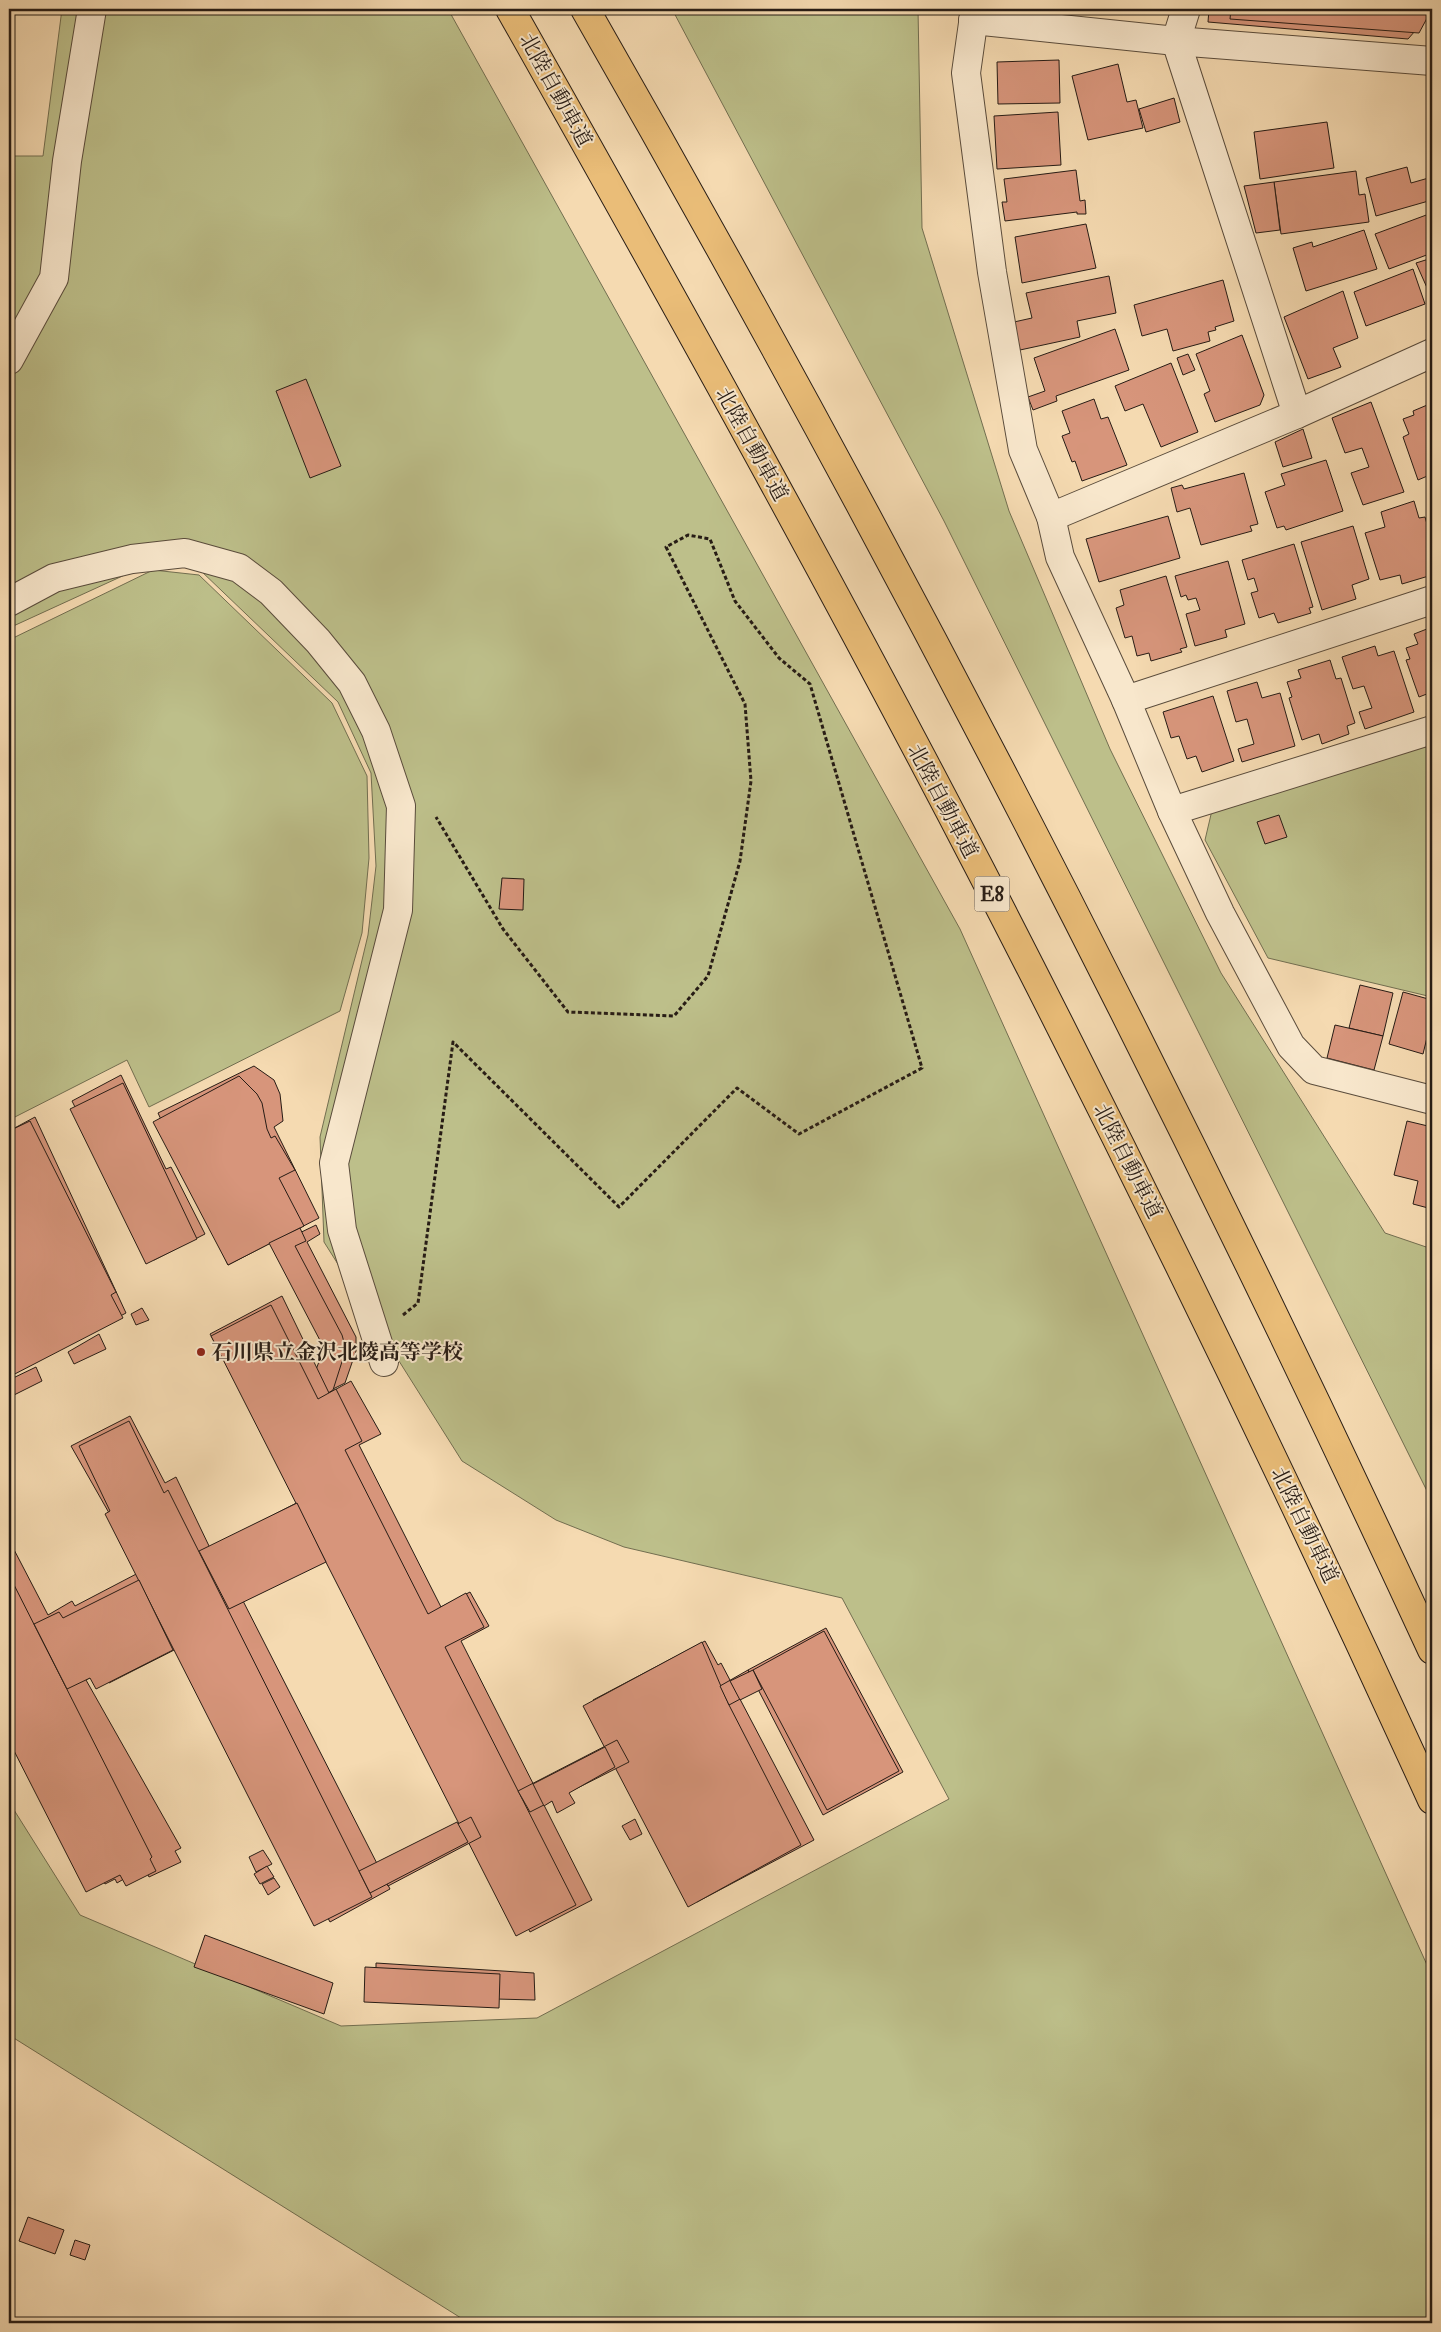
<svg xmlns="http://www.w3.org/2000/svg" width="1441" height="2332" viewBox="0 0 1441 2332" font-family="'IM FELL Double Pica','Noto Serif JP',serif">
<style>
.green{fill:#bdbf8a;stroke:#726e50}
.building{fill:#d7957b;stroke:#271c15}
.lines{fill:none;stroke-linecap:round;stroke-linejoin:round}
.street-casing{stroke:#5a4c3c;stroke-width:30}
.highway-casing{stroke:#271c15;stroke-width:30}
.path{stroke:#271c15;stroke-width:3;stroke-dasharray:4 2.5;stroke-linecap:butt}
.street{stroke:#f8e7cc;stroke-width:28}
.highway{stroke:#eabd78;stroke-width:28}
.poi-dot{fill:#8f2418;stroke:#f8e7cc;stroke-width:2}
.labels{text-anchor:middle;stroke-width:4;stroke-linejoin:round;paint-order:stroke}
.shield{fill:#f8e7cc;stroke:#66594c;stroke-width:1}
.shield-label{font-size:20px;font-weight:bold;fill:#271c15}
.street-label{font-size:21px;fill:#271c15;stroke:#f8e7cc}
.poi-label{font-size:21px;font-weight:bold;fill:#271c15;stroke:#f8e7cc;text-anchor:start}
</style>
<rect width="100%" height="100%" fill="#f5dab1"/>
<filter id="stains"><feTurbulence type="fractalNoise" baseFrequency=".004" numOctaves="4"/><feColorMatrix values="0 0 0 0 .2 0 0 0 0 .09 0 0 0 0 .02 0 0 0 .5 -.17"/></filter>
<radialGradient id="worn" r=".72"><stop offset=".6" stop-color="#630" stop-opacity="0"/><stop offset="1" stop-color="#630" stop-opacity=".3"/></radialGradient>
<!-- green -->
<g class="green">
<path d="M62 9H448L960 929 1432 1976V2323H469L9 2035V1802L80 1915 341 2026 537 2018 949 1799 842 1598 624 1547 556 1520 462 1461 324 1242 320 1137 368 935 376 866 371 773 338 702 200 570 153 562 9 628V156H43Z"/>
<path d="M672 9H918L922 228 1009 511 1110 749 1221 973 1385 1233 1432 1249V1501L944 521Z"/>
<path d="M153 570 199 575 332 703 367 776 369 858 362 933 340 1011 149 1107 127 1060 9 1120V640Z"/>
<path d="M1432 744V997L1268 958 1205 840 1213 806Z"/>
</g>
<!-- building -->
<g class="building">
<path d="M1209 9H1427L1423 22 1408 39 1208 22Z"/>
<path d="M1231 9H1432L1419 33 1230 19Z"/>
<path d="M1059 60 1060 103 998 104 997 62Z"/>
<path d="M1118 64 1127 102 1136 100 1143 128 1088 140 1072 76Z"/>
<path d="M1174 98 1180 122 1146 132 1139 109Z"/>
<path d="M1058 112 1061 165 997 169 994 116Z"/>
<path d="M1327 122 1334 168 1260 179 1254 132Z"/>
<path d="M1407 167 1411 183 1432 177V200L1376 216 1366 178Z"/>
<path d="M1076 170 1080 201 1085 200 1086 214H1077V212L1005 221 1002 202H1007L1004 179Z"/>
<path d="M1356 171 1359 195 1365 194 1369 222 1281 234 1274 182Z"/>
<path d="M1274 182 1280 230 1256 233 1244 186Z"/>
<path d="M1429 214 1432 222V253L1389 269 1375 234Z"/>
<path d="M1086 224 1096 268 1022 283 1015 237Z"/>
<path d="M1364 230 1377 269 1306 291 1293 248 1312 242 1313 247Z"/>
<path d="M1432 258V299L1416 263Z"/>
<path d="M1413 269 1425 304 1366 326 1354 292Z"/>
<path d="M1109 276 1116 313 1077 321 1080 337 1020 350 1014 322 1032 318 1026 293Z"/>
<path d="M1223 280 1234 321 1215 327 1216 330 1208 332 1210 341 1173 351 1167 329 1142 336 1134 305Z"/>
<path d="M1343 291 1358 338 1333 348 1341 367 1308 379 1284 317Z"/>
<path d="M1115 329 1129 370 1056 396 1057 401 1033 410 1028 397 1045 391 1034 358Z"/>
<path d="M1242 335 1264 395 1260 405 1215 422 1204 394 1210 391 1196 354Z"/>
<path d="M1188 354 1195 370 1183 375 1177 358Z"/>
<path d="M1171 363 1198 432 1161 447 1143 404 1125 411 1115 386Z"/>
<path d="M306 379 341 466 310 478 276 391Z"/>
<path d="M1094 399 1101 419 1108 417 1127 465 1082 481 1075 461 1072 462 1062 436 1070 433 1062 411Z"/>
<path d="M1371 402 1404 492 1363 505 1351 473 1369 467 1362 448 1345 453 1332 418Z"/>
<path d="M1432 403V474L1418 480 1403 437 1409 434 1403 419 1414 415 1413 411Z"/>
<path d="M1303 429 1312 458 1283 467 1275 442Z"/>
<path d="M1326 460 1343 511 1286 530 1284 526 1277 528 1265 492 1285 485 1281 474Z"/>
<path d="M1244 473 1258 524 1250 526 1252 531 1201 545 1190 508 1177 512 1171 488 1182 485 1184 489Z"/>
<path d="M1432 498V518L1427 499Z"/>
<path d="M1414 501 1419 518 1425 517 1432 542V575L1402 584 1400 575 1380 580 1365 533 1385 527 1381 512Z"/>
<path d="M1168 516 1180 558 1099 582 1086 539Z"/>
<path d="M1353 526 1369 579 1352 585 1356 599 1322 610 1301 542Z"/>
<path d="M1294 544 1313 607 1309 608 1311 613 1278 623 1274 613 1259 618 1251 593 1258 591 1254 578 1248 580 1242 560Z"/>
<path d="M1228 561 1245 624 1225 630 1227 637 1195 646 1186 614 1200 610 1196 598 1188 600 1186 595 1181 597 1175 576Z"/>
<path d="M1166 576 1187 647 1180 649 1182 652 1151 661 1149 653 1137 656 1132 636 1125 638 1116 608 1124 605 1120 590Z"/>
<path d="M1432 627V692L1419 697 1406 660 1410 659 1406 648 1418 644 1414 634Z"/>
<path d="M1375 646 1378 656 1394 651 1414 712 1365 729 1359 712 1372 708 1364 686 1353 689 1342 657Z"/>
<path d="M1330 660 1336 679 1341 678 1355 723 1347 726 1349 734 1322 744 1319 734 1302 740 1289 698 1292 697 1287 682 1301 678 1298 670Z"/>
<path d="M1257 682 1262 698 1280 693 1295 746 1242 762 1238 749 1254 744 1247 719 1236 722 1227 691Z"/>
<path d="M1213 696 1234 761 1202 772 1196 756 1187 759 1179 736 1171 738 1163 712Z"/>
<path d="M1279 815 1287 837 1265 844 1257 822Z"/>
<path d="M502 878 524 879 523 910 499 909Z"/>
<path d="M1360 985 1393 993 1383 1036 1349 1028Z"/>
<path d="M1403 992 1432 1000V1017L1423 1054 1389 1044Z"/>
<path d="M1335 1025 1383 1036 1374 1070 1327 1058Z"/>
<path d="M1432 1050V1067H1428Z"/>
<path d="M254 1066 274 1080 280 1094 283 1121 274 1127 319 1218 228 1265 158 1113Z"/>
<path d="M121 1075 166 1169 171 1167 205 1234 154 1260 122 1193 119 1195 72 1101Z"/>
<path d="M239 1076 257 1094 262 1103 267 1129 271 1138 275 1136 295 1170 279 1178 304 1226 228 1265 153 1122Z"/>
<path d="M123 1083 197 1239 146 1264 70 1109Z"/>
<path d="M35 1117 126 1313 9 1375V1131Z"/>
<path d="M30 1121 116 1292 111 1295 123 1318 9 1377V1131Z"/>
<path d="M1407 1121 1432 1127V1209L1413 1204 1418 1181 1394 1175Z"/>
<path d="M316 1225 320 1234 307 1242 356 1337V1351L345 1383 331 1390 324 1377 334 1346 283 1241Z"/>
<path d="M300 1228 306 1241 295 1246 342 1335 346 1349 333 1390 318 1399 310 1386 324 1348 269 1243Z"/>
<path d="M282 1296 329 1393 351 1381 381 1434 359 1445 441 1607 470 1592 489 1626 461 1641 592 1900 530 1932 335 1553 241 1597 390 1889 330 1922 186 1644 109 1683 104 1670 86 1680 181 1848 175 1851 181 1862 149 1877 144 1867 117 1883 115 1879 105 1884 9 1708V1540L48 1615 72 1601 75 1606 142 1571 71 1446 130 1416 165 1483 176 1477 210 1548 308 1497 296 1473 289 1477 210 1334Z"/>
<path d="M271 1305 318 1399 336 1389 362 1441 345 1450 428 1614 466 1593 484 1627 445 1647 576 1905 516 1936 211 1336Z"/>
<path d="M142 1308 149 1320 136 1325 131 1314Z"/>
<path d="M99 1334 106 1349 74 1364 68 1352Z"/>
<path d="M36 1367 42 1381 12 1396 9 1389V1380Z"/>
<path d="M129 1421 164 1493 168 1490 372 1897 314 1926 105 1514 110 1511 79 1446Z"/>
<path d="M297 1503 326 1562 229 1609 199 1551Z"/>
<path d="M9 1575 152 1857 150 1859 156 1871 126 1886 120 1875 86 1892 9 1741Z"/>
<path d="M139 1580 173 1650 96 1689 90 1678 67 1689 34 1624 59 1612 63 1618Z"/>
<path d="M826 1628 903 1772 823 1815 748 1670Z"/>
<path d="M824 1631 899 1771 827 1810 753 1670Z"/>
<path d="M705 1641 718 1665 721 1663 814 1840 697 1902 608 1720 603 1723 593 1700Z"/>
<path d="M702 1642 729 1705 801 1845 688 1907 583 1706Z"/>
<path d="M748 1670 757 1690 729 1705 720 1686Z"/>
<path d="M753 1670 762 1689 740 1700 730 1681Z"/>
<path d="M617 1740 629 1762 530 1812 518 1791Z"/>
<path d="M605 1747 615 1767 569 1793 575 1803 557 1813 552 1801 544 1806 533 1784Z"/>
<path d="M471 1817 481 1837 388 1886 378 1866Z"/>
<path d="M635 1819 642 1834 630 1840 622 1826Z"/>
<path d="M457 1822 468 1842 370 1893 359 1871Z"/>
<path d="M263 1850 272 1864 256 1872 249 1857Z"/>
<path d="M267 1866 274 1877 260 1884 254 1874Z"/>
<path d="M274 1878 280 1887 268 1895 262 1884Z"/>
<path d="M205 1935 333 1983 324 2014 194 1967Z"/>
<path d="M376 1963 534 1973 535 2000 376 1996Z"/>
<path d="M365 1967 500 1974 499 2008 364 2002Z"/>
<path d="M28 2217 64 2230 55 2254 19 2241Z"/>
<path d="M75 2240 90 2245 85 2260 70 2255Z"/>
</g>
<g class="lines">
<!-- street casing -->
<g class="street-casing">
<g id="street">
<path d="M975 9 966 73 992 272 1023 450 1051 517 1060 557 1126 700 1172 811 1220 913 1291 1046 1314 1070 1432 1100"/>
<path d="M1186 9 1176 41 1297 414"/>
<path d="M973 20 1176 41 1432 61"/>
<path d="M9 360 54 278 67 161 92 9"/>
<path d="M1051 517 1297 414 1432 353"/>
<path d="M9 602 54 578 132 559 185 553 239 568 271 592 318 641 352 683 376 731 401 806 398 910 334 1163 342 1230 384 1362"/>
<path d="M1126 700 1432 600"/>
<path d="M1172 811 1432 730"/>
</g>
</g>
<!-- highway casing -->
<g class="highway-casing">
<g id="highway">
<path d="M510 9C671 294 830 580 981 871 1139 1177 1289 1486 1432 1800"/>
<path d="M585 9C891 543 1174 1091 1432 1650"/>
</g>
</g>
<!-- path -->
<path class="path" d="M403 1315 418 1303 453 1042 619 1207 737 1088 799 1134 922 1068 810 684 779 658 735 601 710 539 688 535 666 547 745 704 751 781 740 861 708 976 674 1016 568 1012 503 929 436 817"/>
<!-- street -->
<use href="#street" class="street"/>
<!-- highway -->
<use href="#highway" class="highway"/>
</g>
<!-- markers -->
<circle class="poi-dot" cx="201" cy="1352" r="5"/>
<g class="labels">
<!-- shield labels -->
<rect class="shield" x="974.5" y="876.5" width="35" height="35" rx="4"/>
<g class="shield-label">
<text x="992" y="901">E8</text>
</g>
<!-- street labels -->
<g class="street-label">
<text transform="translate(556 90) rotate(61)" y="7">北陸自動車道</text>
<text transform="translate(752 444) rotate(61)" y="7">北陸自動車道</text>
<text transform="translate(943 801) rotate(62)" y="7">北陸自動車道</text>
<text transform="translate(1128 1161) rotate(63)" y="7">北陸自動車道</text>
<text transform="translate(1305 1525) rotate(64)" y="7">北陸自動車道</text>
</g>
<!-- poi labels -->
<g class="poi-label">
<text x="211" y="1359">石川県立金沢北陵高等学校</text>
</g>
</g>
<!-- margin -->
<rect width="1441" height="2332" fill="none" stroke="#f5dab1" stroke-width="30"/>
<rect x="10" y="10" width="1421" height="2312" fill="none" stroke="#271c15" stroke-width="2.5"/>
<rect x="15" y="15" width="1411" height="2302" fill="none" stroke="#271c15"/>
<rect width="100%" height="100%" filter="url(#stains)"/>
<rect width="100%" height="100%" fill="url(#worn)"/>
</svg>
